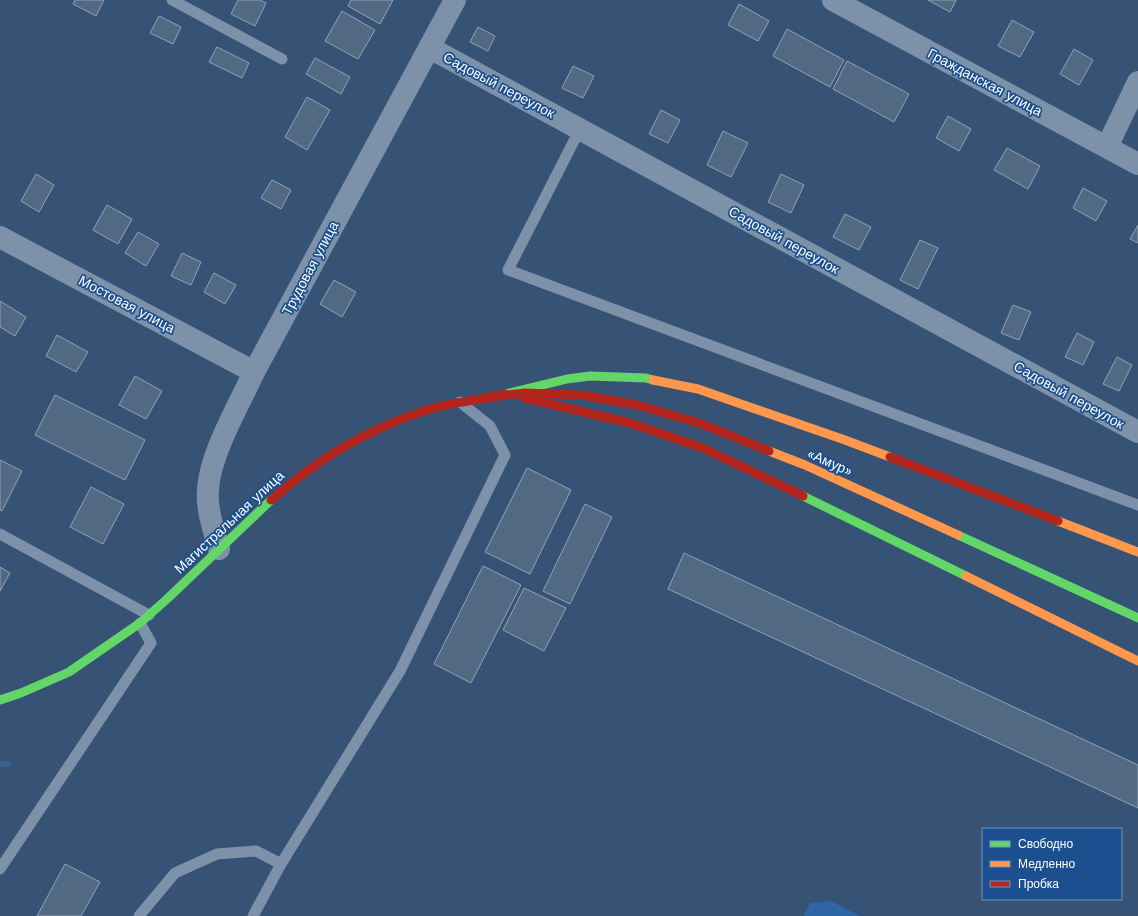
<svg xmlns="http://www.w3.org/2000/svg" width="1138" height="916" viewBox="0 0 1138 916" font-family="'Work Sans',sans-serif">
<style>
.green{fill:#2f66a5}
.lines{fill:none;stroke-linecap:round;stroke-linejoin:round}
.stream{stroke:#3b618d;stroke-width:6}
.building{fill:#526984;stroke:#92a2b6}
.lane{stroke:#7d92a8;stroke-width:11}
.street{stroke:#7d92a8;stroke-width:22}
.fast{stroke:#63d668;stroke-width:9}
.slow{stroke:#ff974d;stroke-width:9}
.jam{stroke:#b3261e;stroke-width:9}
.labels{text-anchor:middle;stroke-width:3.5;stroke-linejoin:round;paint-order:stroke}
.street-label{font-size:14px;fill:#fff;stroke:#1b4f8f}
</style>
<rect width="100%" height="100%" fill="#365274"/>
<!-- green -->
<path class="green" d="M831 901 860 916H804L810 903Z"/>
<g class="lines">
<!-- stream -->
<path class="stream" d="M0 764H8"/>
</g>
<!-- building -->
<g class="building">
<path d="M75 0H104L96 16 73 4Z"/>
<path d="M238 0H260L266 3 255 26 231 14Z"/>
<path d="M351 0H393L380 24 348 6Z"/>
<path d="M928 0H956L950 12Z"/>
<path d="M739 4 769 21 758 41 728 25Z"/>
<path d="M342 11 375 30 358 59 325 41Z"/>
<path d="M159 16 181 27 173 44 150 33Z"/>
<path d="M1012 20 1034 32 1020 57 998 46Z"/>
<path d="M478 27 495 36 488 51 470 42Z"/>
<path d="M787 29 844 60 830 87 773 56Z"/>
<path d="M217 47 249 63 242 78 209 62Z"/>
<path d="M1074 49 1093 60 1079 85 1060 74Z"/>
<path d="M315 58 350 77 341 94 306 74Z"/>
<path d="M847 61 909 94 894 122 833 89Z"/>
<path d="M573 66 594 76 583 98 562 88Z"/>
<path d="M307 97 330 110 307 150 285 137Z"/>
<path d="M661 110 680 120 668 143 649 134Z"/>
<path d="M948 116 971 129 959 151 936 138Z"/>
<path d="M723 131 748 143 731 177 707 165Z"/>
<path d="M1007 148 1040 166 1028 189 994 170Z"/>
<path d="M36 174 54 185 39 212 21 201Z"/>
<path d="M781 174 804 185 791 213 768 202Z"/>
<path d="M272 180 291 190 281 209 261 198Z"/>
<path d="M1083 188 1107 201 1096 221 1073 208Z"/>
<path d="M107 205 132 219 118 244 93 230Z"/>
<path d="M845 214 871 227 859 250 833 237Z"/>
<path d="M1138 225V243L1130 239Z"/>
<path d="M138 232 159 244 146 266 125 253Z"/>
<path d="M920 240 938 248 918 289 900 280Z"/>
<path d="M182 253 201 262 191 285 171 276Z"/>
<path d="M214 273 236 285 225 304 204 292Z"/>
<path d="M334 280 356 292 342 317 320 304Z"/>
<path d="M0 301 26 317 15 336 0 327Z"/>
<path d="M1013 305 1031 312 1019 340 1001 333Z"/>
<path d="M1077 333 1094 342 1083 365 1065 357Z"/>
<path d="M57 335 88 352 76 372 46 356Z"/>
<path d="M1117 357 1132 365 1119 391 1103 384Z"/>
<path d="M135 376 162 391 146 419 119 405Z"/>
<path d="M55 395 145 440 125 480 35 435Z"/>
<path d="M0 460 22 471 2 511 0 510Z"/>
<path d="M527 468 571 490 530 574 485 552Z"/>
<path d="M91 487 124 504 103 544 70 527Z"/>
<path d="M585 504 612 517 570 604 543 591Z"/>
<path d="M684 553 1138 765V808L668 589Z"/>
<path d="M483 566 521 585 471 683 434 664Z"/>
<path d="M0 567 10 573 0 591Z"/>
<path d="M524 588 566 608 544 651 503 630Z"/>
<path d="M65 864 100 882 81 916H37Z"/>
</g>
<g class="lines">
<!-- lane -->
<g class="lane">
<path d="M172 0 282 59"/>
<path d="M580 129 508 270 1138 505"/>
<path d="M0 534 149 615"/>
<path d="M0 869 151 643 140 623"/>
<path d="M139 916 175 873 217 854 256 851 281 864"/>
<path d="M253 916 281 864 400 671 505 455 490 426 460 402"/>
</g>
<!-- street -->
<g class="street">
<path d="M833 0 1138 164"/>
<path d="M430 48 1138 432"/>
<path d="M1107 147 1138 82"/>
<path d="M0 237 254 372"/>
<path d="M219 549C214 530 206 509 208 489 210 454 239 405 254 372L455 0"/>
</g>
<!-- fast -->
<g class="fast">
<path d="M505 394 567 379 590 376 646 378 653 380"/>
<path d="M803 496 966 576"/>
<path d="M958 535 1138 618"/>
<path d="M0 700 21 693 69 672 140 623 167 599 271 500"/>
</g>
<!-- slow -->
<g class="slow">
<path d="M653 380 698 389 845 440 890 457"/>
<path d="M769 451 805 465 958 535"/>
<path d="M1058 521 1138 552"/>
<path d="M966 576 1138 661"/>
</g>
<!-- jam -->
<g class="jam">
<path d="M492 397 525 393 582 395 637 405 702 424 769 451"/>
<path d="M525 398 630 423 703 448 803 496"/>
<path d="M890 457 1058 521"/>
<path d="M271 500C319 458 369 428 430 409 455 402 480 400 505 394"/>
</g>
</g>
<g class="labels">
<!-- street labels -->
<g class="street-label">
<text transform="translate(985 82) rotate(28)" y="5">Гражданская улица</text>
<text transform="translate(499 85) rotate(28)" y="5">Садовый переулок</text>
<text transform="translate(784 240) rotate(29)" y="5">Садовый переулок</text>
<text transform="translate(310 268) rotate(-62)" y="5">Трудовая улица</text>
<text transform="translate(127 304) rotate(28)" y="5">Мостовая улица</text>
<text transform="translate(1069 395) rotate(29)" y="5">Садовый переулок</text>
<text transform="translate(830 462) rotate(24)" y="5">«Амур»</text>
<text transform="translate(229 522) rotate(-43)" y="5">Магистральная улица</text>
</g>
</g>
<!-- legend -->
<rect x="982" y="828" width="140" height="72" fill="#1b4f8f" stroke="#7695bc"/>
<rect x="990" y="841" width="20" height="6" fill="#63d668" stroke="#7695bc"/>
<text x="1018" y="848" font-size="12" fill="#ffffff">Свободно</text>
<rect x="990" y="861" width="20" height="6" fill="#ff974d" stroke="#7695bc"/>
<text x="1018" y="868" font-size="12" fill="#ffffff">Медленно</text>
<rect x="990" y="881" width="20" height="6" fill="#b3261e" stroke="#7695bc"/>
<text x="1018" y="888" font-size="12" fill="#ffffff">Пробка</text>
</svg>
